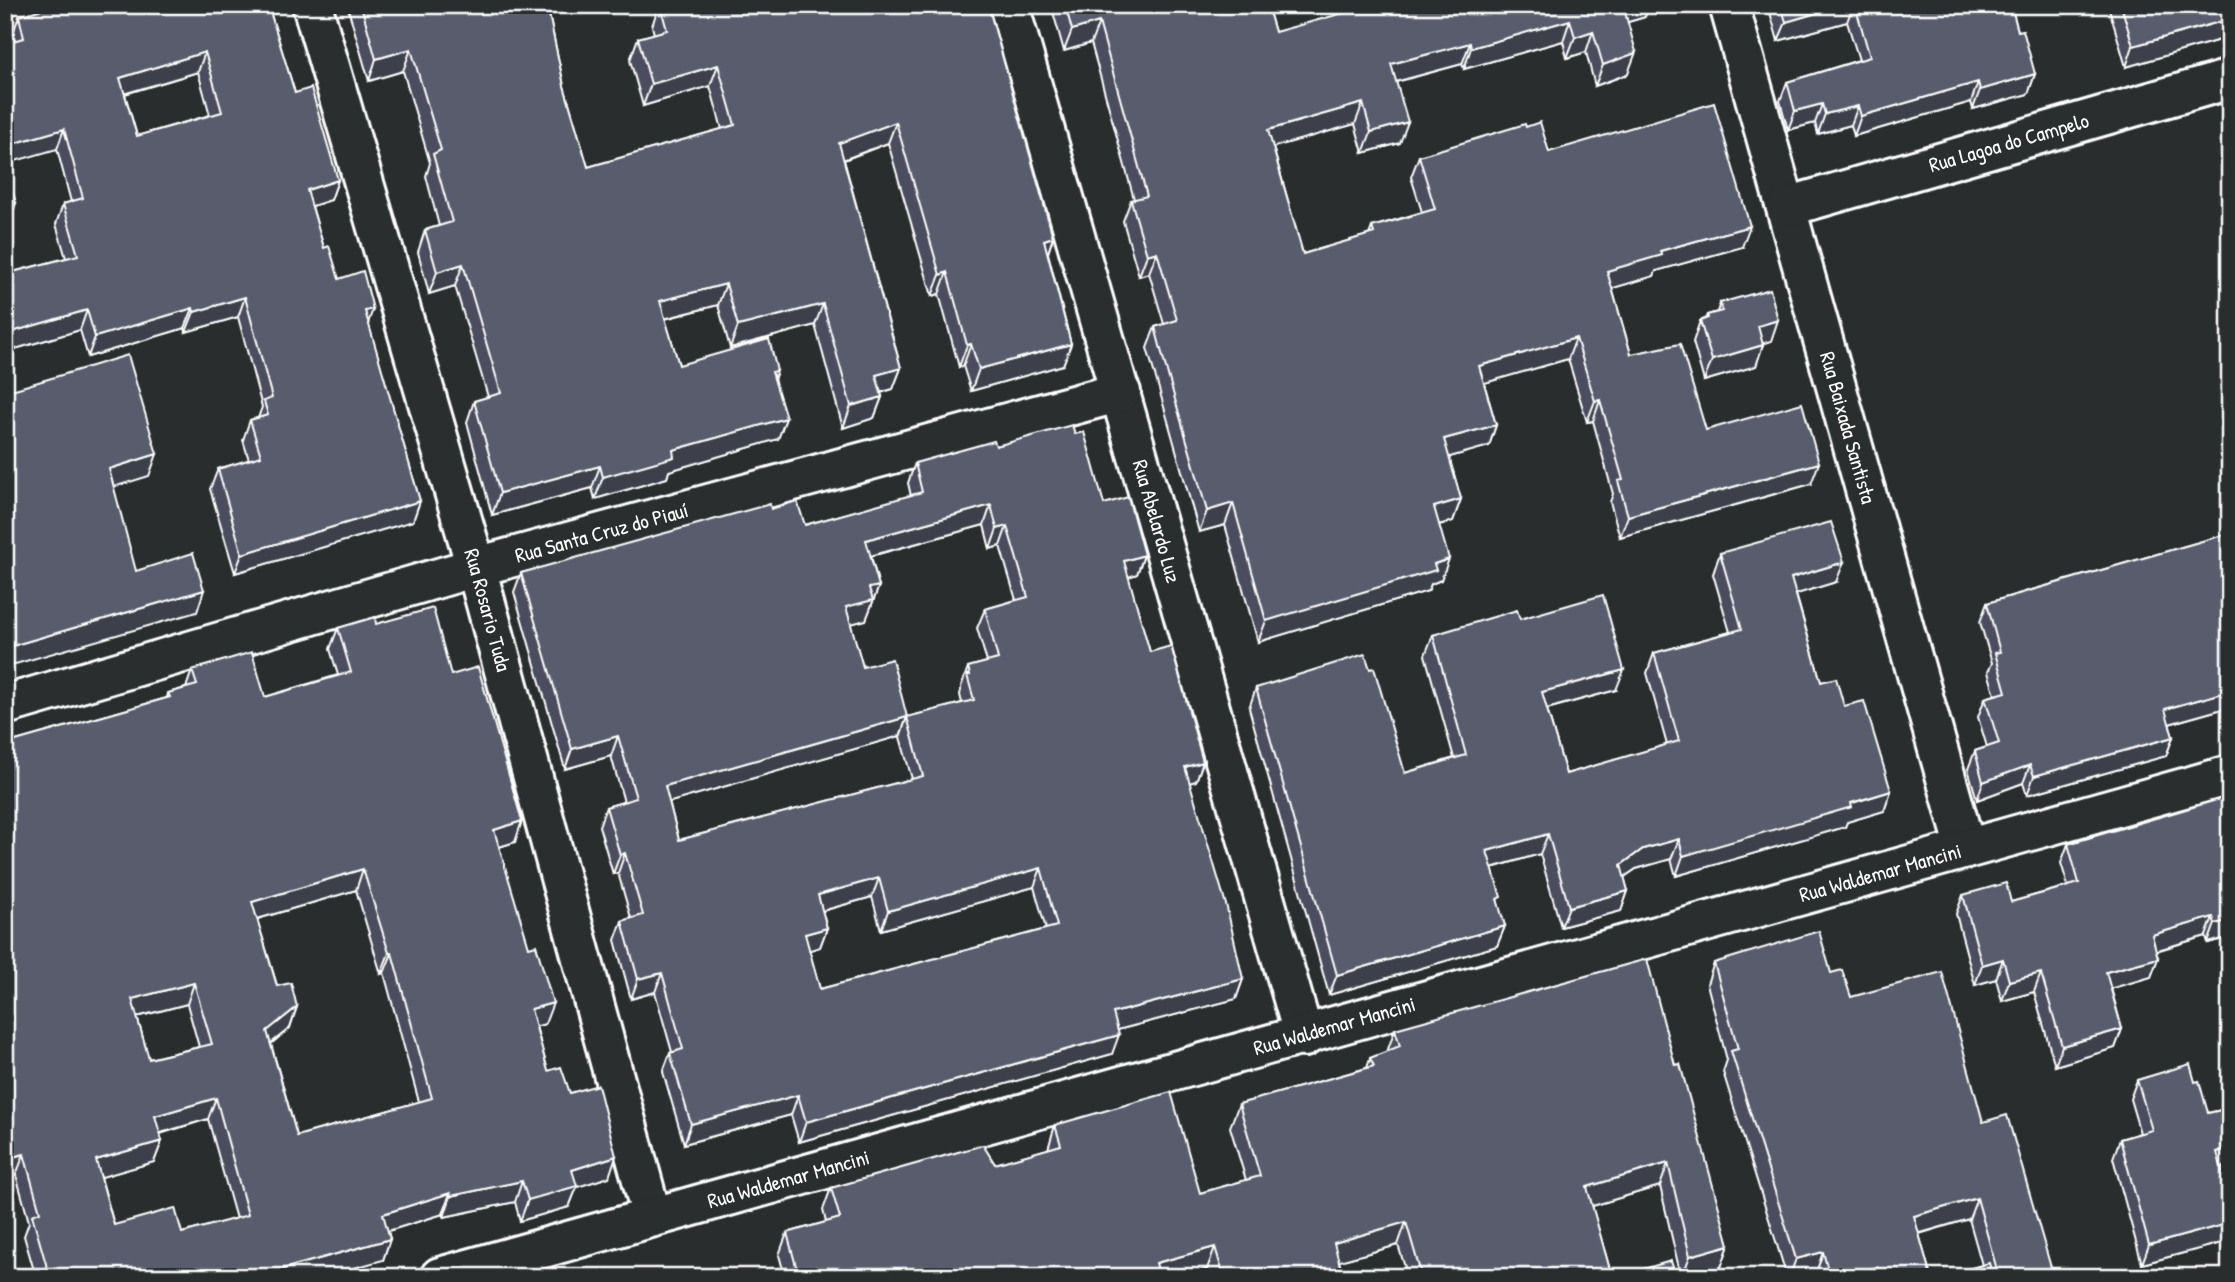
<svg xmlns="http://www.w3.org/2000/svg" width="2235" height="1282" viewBox="0 0 2235 1282" font-family="'Patrick Hand',sans-serif">
<style>
.lines{fill:none;stroke-linecap:round;stroke-linejoin:round}
.minor-casing{stroke:#fff;stroke-width:44}
.minor{stroke:#2a2d2e;stroke-width:38}
.wall{fill:#4c4e5e;stroke:#fff;stroke-width:2;fill-rule:evenodd}
.shaded-wall{fill:#3e404c;stroke:#fff;stroke-width:2}
.building{fill:#585b6d;stroke:#fff;stroke-width:2;fill-rule:evenodd}
.labels{text-anchor:middle;stroke-width:7;stroke-linejoin:round;paint-order:stroke}
.street-label{font-size:21px;fill:#fff;stroke:#2a2d2e}
</style>
<rect width="100%" height="100%" fill="#2a2d2e"/>
<filter id="ink" filterUnits="userSpaceOnUse"><feTurbulence type="fractalNoise" baseFrequency=".0143" numOctaves="2"/><feDisplacementMap in="SourceGraphic" scale="14" xChannelSelector="R" yChannelSelector="G"/><feConvolveMatrix kernelMatrix="1 2 1 2 8 2 1 2 1" color-interpolation-filters="sRGB"/></filter>
<g filter="url(#ink)">
<g class="lines">
<!-- minor casing -->
<g class="minor-casing">
<g id="minor">
<path id="s1" d="M312 5 476 567 652 1217"/>
<path id="s2" d="M1009 5 1304 1037"/>
<path id="s3" d="M1729 5 1966 849"/>
<path id="s4" d="M1787 207 2230 79"/>
<path id="s5" d="M5 705 476 567 1121 392"/>
<path id="s6" d="M440 1277 2230 775"/>
</g>
</g>
<!-- minor -->
<use href="#minor" class="minor"/>
</g>
<!-- wall -->
<g class="wall">
<path d="M268 5 295 93 338 180 331 200 312 206 324 248 339 279 368 323 420 501 413 521 235 573 210 489 218 469 249 460 243 440 250 420 258 418 262 407 238 317 186 332 185 328 88 357 80 330 5 352V274L66 258 56 224 63 204 71 202 57 149 12 36 19 16ZM198 72 210 115 137 136 125 94Z"/>
<path d="M347 5H547L564 86 588 167 722 129 710 86 643 106 630 60 638 38 654 34 652 26 659 5H988L1053 237 1048 253 1071 344 1063 365 971 391 963 366 959 367 939 294 932 296 888 143 844 160 901 368 893 389 881 393 882 397 874 418 843 428 815 325 730 348 718 305 665 319 679 365 777 371 774 380 786 418 778 439 669 471 667 478 595 499 592 488 492 515 467 422 474 401 488 397 455 286 429 294 418 252 425 230 439 226 426 176 430 163 403 71 369 81Z"/>
<path d="M1051 5H1267L1275 32 1645 17 1628 22V73L1625 75 1595 86 1586 52 1567 58 1563 41 1464 69 1462 64 1396 82 1400 143 1363 153 1355 124 1273 147 1303 254 1369 235 1372 227 1422 212 1411 177 1419 156 1526 127 1549 152 1742 247 1656 271 1654 276 1612 288 1631 354 1706 430 1811 484 1620 537 1610 502 1613 494 1593 421 1587 422 1568 359 1484 383 1496 425 1489 446 1449 457 1461 499 1453 521 1439 525 1441 580 1431 584 1428 591 1258 642 1225 525 1199 532 1157 382 1147 348 1155 327 1164 324 1149 273 1139 276 1123 221 1131 200 1134 199 1091 43 1064 51Z"/>
<path d="M1768 5H2011L2018 31 2035 74 2028 94 1973 109 1971 102 1854 136 1851 125 1818 134 1815 123 1788 130 1780 101 1787 82 1859 60 1847 22 1778 41Z"/>
<path d="M2108 5H2230V37L2126 67Z"/>
<path d="M1720 303 1771 341 1763 343 1756 366 1704 381 1693 342 1700 321 1705 319 1707 315 1717 312Z"/>
<path d="M1075 434 1104 504 1144 555 1137 574 1128 577 1150 652 1203 762 1196 781 1189 783 1243 979 1236 999 1117 1030 1112 1054 799 1142 791 1115 684 1144 663 1072 670 1053 672 1052 655 992 631 999 615 940 622 921 631 918 618 873 613 874 599 826 606 807 624 802 611 756 565 769 514 592 521 573 771 509 805 525 911 496 908 483 915 463 996 446ZM984 525 990 549 1000 546 1016 600 985 609 977 628 987 662 968 667 961 687V690L960 695 962 703 907 717 900 737 912 779 679 840 669 802 900 736 907 717 863 667 850 624 866 620 879 586 871 556ZM1034 887 1046 929 820 989 809 950 820 947 827 928 822 911 872 897 881 930Z"/>
<path d="M2230 533V721L2226 708 2169 724 2173 737 2166 756 2027 795 2023 783 1977 800 1968 769 1975 751 1987 747 1978 717 1985 698 1995 695 1988 672 1992 663 1980 622 1987 603Z"/>
<path d="M1720 553 1836 582 1796 594 1821 682 1844 706 1891 791 1884 811 1847 822 1845 827 1676 876 1671 859 1636 869 1624 877 1628 891 1621 911 1561 927 1540 854 1492 868 1498 904 1505 926 1497 946 1329 995 1249 708 1256 688 1405 773 1454 758 1425 655 1433 635 1520 619 1616 690 1547 709 1566 774 1667 745 1647 673 1654 653 1730 632 1713 574Z"/>
<path d="M376 624 451 675 515 842 499 847 545 1024 536 1026 548 1071 570 1093 609 1177 577 1187 569 1207 520 1221 515 1202 444 1217 443 1214 388 1231 390 1239 383 1260 35 1274 24 1236 29 1222 16 1175 5 1178V744L167 698 168 693 186 688 192 670 265 697 338 675 330 649 338 628ZM356 890 381 974 384 973 419 1102 297 1136 271 1044 290 1028 257 919ZM187 1004 199 1047 149 1059 137 1017ZM208 1119 236 1219 182 1233 114 1225 101 1177 154 1162 162 1141 160 1134Z"/>
<path d="M2230 796V937L2208 943 2206 936 2156 951 2158 958 2151 977 2111 988 2122 1029 2115 1048 2055 1066 2034 992 2002 1001 1996 979 1975 985 1956 914 1963 895 2011 902 2068 886 2061 863 2068 844Z"/>
<path d="M1714 963 1831 973 1851 997 1983 1122 2050 1277H1941L1982 1265 1969 1219 1919 1234 1931 1277H1817L1816 1273 1802 1277H1787L1723 1072 1727 1060 1707 984Z"/>
<path d="M1395 1029 1675 1065 1729 1245 1721 1267 1688 1277H1681L1660 1186 1592 1206 1612 1277H1408L1398 1245 1339 1261 1343 1277H1209L1207 1269 1180 1277H785L779 1255 787 1233 826 1222 823 1210 831 1188 995 1164 1048 1149 1055 1125 1200 1193 1246 1180 1230 1127 1239 1104 1367 1068 1370 1058 1387 1052Z"/>
<path d="M2137 1080 2195 1082 2208 1113 2230 1108V1165L2221 1168 2229 1241 2142 1264 2113 1158 2120 1139 2140 1133 2130 1099Z"/>
</g>
<!-- shaded-wall -->
<g class="shaded-wall">
<path d="M1622 5H1649L1645 17 1615 26Z"/>
<path d="M1844 5H1853L1847 22 1778 41 1786 22Z"/>
<path d="M2230 19V37L2126 67 2133 46Z"/>
<path d="M1570 20 1563 41 1464 69 1471 48Z"/>
<path d="M1099 22 1091 43 1064 51 1072 30Z"/>
<path d="M1593 31 1586 52 1567 58 1575 37Z"/>
<path d="M1470 43 1462 64 1384 85 1391 64Z"/>
<path d="M411 49 403 71 369 81 376 59Z"/>
<path d="M205 52 198 72 113 97 120 78Z"/>
<path d="M1636 52 1628 73 1625 75 1595 86 1603 65Z"/>
<path d="M718 65 710 86 643 106 651 84Z"/>
<path d="M2035 74 2028 94 1973 109 1980 90Z"/>
<path d="M1978 82 1971 102 1854 136 1861 116Z"/>
<path d="M1363 103 1355 124 1260 151 1268 130Z"/>
<path d="M1822 104 1815 123 1788 130 1795 111Z"/>
<path d="M1858 106 1851 125 1818 134 1825 114Z"/>
<path d="M896 122 888 143 832 164 839 143Z"/>
<path d="M1408 122 1400 143 1363 153 1371 132Z"/>
<path d="M64 129 57 149 5 164V146Z"/>
<path d="M338 180 331 200 300 210 307 190Z"/>
<path d="M16 203 9 223H5V206Z"/>
<path d="M1750 226 1742 247 1656 271 1654 276 1600 292 1607 271 1660 251Z"/>
<path d="M1053 237 1046 259 1044 240Z"/>
<path d="M1157 252 1149 273 1139 276 1147 255Z"/>
<path d="M463 264 455 286 429 294 437 272Z"/>
<path d="M947 272 939 294 932 296 940 275Z"/>
<path d="M726 284 718 305 652 322 660 301Z"/>
<path d="M245 297 238 317 186 332 194 312Z"/>
<path d="M823 304 815 325 730 348 738 326Z"/>
<path d="M193 308 185 328 88 357 95 337Z"/>
<path d="M373 309 366 329 365 311Z"/>
<path d="M87 310 80 330 5 352V334Z"/>
<path d="M1778 320 1771 341 1751 347 1758 326Z"/>
<path d="M1576 338 1568 359 1471 387 1479 366Z"/>
<path d="M971 344 963 366 959 367 967 345Z"/>
<path d="M1071 344 1063 365 971 391 979 369Z"/>
<path d="M1763 345 1756 366 1704 381 1712 360Z"/>
<path d="M901 368 893 389 868 396 876 375Z"/>
<path d="M882 397 874 418 843 428 851 406Z"/>
<path d="M1600 400 1593 421 1587 422 1595 401Z"/>
<path d="M786 418 778 439 669 471 667 478 595 499 603 477 673 450Z"/>
<path d="M1496 425 1489 446 1436 461 1444 439Z"/>
<path d="M157 454 149 476 101 491 109 469Z"/>
<path d="M1819 463 1811 484 1620 537 1628 516Z"/>
<path d="M600 466 592 488 492 515 500 493Z"/>
<path d="M1461 499 1453 521 1427 528 1434 507Z"/>
<path d="M420 501 413 521 235 573 242 554Z"/>
<path d="M1233 503 1225 525 1199 532 1207 511Z"/>
<path d="M991 505 984 525 859 559 866 540Z"/>
<path d="M1007 526 1000 546 990 549 997 529Z"/>
<path d="M1144 555 1137 574 1117 581 1124 561Z"/>
<path d="M1449 559 1441 580 1431 584 1428 591 1258 642 1266 621Z"/>
<path d="M1844 562 1836 582 1784 598 1791 578Z"/>
<path d="M879 586 866 620 839 627 846 607 869 588Z"/>
<path d="M204 590 197 612 5 667V648Z"/>
<path d="M1624 670 1616 690 1535 712 1542 692Z"/>
<path d="M2230 691V699L2226 708 2158 727 2165 709Z"/>
<path d="M907 717 900 736 657 806 665 786Z"/>
<path d="M618 736 611 756 565 769 572 749Z"/>
<path d="M2173 737 2166 756 2027 795 2034 776Z"/>
<path d="M1203 762 1196 781 1177 786 1185 767Z"/>
<path d="M2030 765 2023 783 1977 800 1983 782Z"/>
<path d="M1891 791 1884 811 1847 822 1845 827 1676 876 1683 856Z"/>
<path d="M522 821 515 842 486 851 494 830Z"/>
<path d="M1548 834 1540 854 1480 871 1487 851Z"/>
<path d="M1679 839 1671 859 1636 869 1613 885 1621 865 1643 849Z"/>
<path d="M625 853 618 873 613 874 620 855Z"/>
<path d="M1041 868 1034 887 881 930 888 911Z"/>
<path d="M363 869 356 890 244 923 252 902Z"/>
<path d="M879 878 872 897 811 914 818 895Z"/>
<path d="M1628 891 1621 911 1561 927 1569 907Z"/>
<path d="M2213 917 2206 936 2144 954 2152 935Z"/>
<path d="M2230 920V937L2208 943 2215 924Z"/>
<path d="M1505 926 1497 946 1329 995 1337 975Z"/>
<path d="M827 928 820 947 798 954 805 934Z"/>
<path d="M389 953H392L384 973 381 974Z"/>
<path d="M2158 958 2151 977 2099 992 2106 972Z"/>
<path d="M2003 959 1996 979 1975 985 1982 965Z"/>
<path d="M662 973 655 992 631 999 638 979Z"/>
<path d="M2041 973 2034 992 2002 1001 2009 981Z"/>
<path d="M1243 979 1236 999 1106 1033 1113 1013Z"/>
<path d="M194 983 187 1004 125 1020 132 999Z"/>
<path d="M553 1003 545 1024 524 1030 531 1009Z"/>
<path d="M297 1007 290 1028 260 1052 267 1031Z"/>
<path d="M2122 1029 2115 1048 2055 1066 2062 1046Z"/>
<path d="M1119 1035 1112 1054 799 1142 806 1122Z"/>
<path d="M798 1095 791 1115 684 1144 691 1124Z"/>
<path d="M216 1098 208 1119 147 1137 155 1116Z"/>
<path d="M162 1141 154 1162 88 1181 96 1160Z"/>
<path d="M2230 1148V1165L2210 1171 2217 1152Z"/>
<path d="M24 1154 16 1175 5 1178V1159Z"/>
<path d="M616 1156 609 1177 577 1187 569 1207 520 1221 528 1200 572 1170Z"/>
<path d="M1668 1163 1660 1186 1579 1210 1587 1187Z"/>
<path d="M522 1181 515 1202 444 1217 451 1196Z"/>
<path d="M450 1193 443 1214 375 1235 383 1214Z"/>
<path d="M1977 1198 1969 1219 1907 1237 1914 1216Z"/>
<path d="M1406 1222 1398 1245 1325 1265 1334 1243Z"/>
<path d="M2230 1223 2229 1241 2142 1264 2149 1245Z"/>
<path d="M390 1239 383 1260 322 1277H254Z"/>
<path d="M1729 1245 1721 1267 1688 1277H1682L1690 1256Z"/>
<path d="M1215 1247 1207 1269 1180 1277H1151L1156 1263Z"/>
<path d="M1823 1252 1816 1273 1802 1277H1789L1796 1259Z"/>
<path d="M1877 1267 1874 1277H1840Z"/>
<path d="M2052 1271 2050 1277H2031Z"/>
</g>
<!-- building -->
<g class="building">
<path d="M55 5H268L295 93 311 88 338 180 307 190 324 248 329 246 339 279 363 271 373 309 365 311 420 501 242 554 218 469 261 456 250 420 268 415 264 401 272 398 245 297 194 312 193 308 95 337 87 310 5 334V274L78 255 63 204 83 198 64 129 5 146V43L24 38 19 16ZM205 52 222 112 137 136 120 78Z"/>
<path d="M361 5H547L564 86 588 167 735 125 718 65 651 84 638 38 667 30 660 5H988L1053 237 1044 240 1071 344 979 369 971 344 967 345 947 272 940 275 896 122 839 143 901 368 876 375 882 397 851 406 823 304 738 326 726 284 660 301 679 365 769 339 777 371 772 372 786 418 673 450 674 457 603 477 600 466 500 493 474 401 501 393 463 264 437 272 425 230 452 222 433 154 441 150 411 49 376 59Z"/>
<path d="M1065 5H1267L1275 32 1372 5H1623L1636 52 1633 54 1603 65 1593 31 1575 37 1570 20 1471 48 1470 43 1391 64 1408 122 1371 132 1363 103 1268 130 1303 254 1374 233 1372 227 1435 209 1419 156 1525 124 1526 127 1540 122 1549 152 1714 103 1750 226 1660 251 1662 255 1607 271 1631 354 1680 344 1706 430 1802 403 1819 463 1628 516 1618 481 1623 480 1600 400 1595 401 1576 338 1479 366 1496 425 1444 439 1461 499 1434 507 1449 559 1434 564 1436 570 1266 621 1233 503 1207 511 1164 361 1155 327 1177 320 1157 252 1147 255 1131 200 1147 196 1099 22 1072 30Z"/>
<path d="M1781 5H1844L1786 22Z"/>
<path d="M1855 5H2011L2018 31 2023 30 2035 74 1980 90 1978 82 1861 116 1858 106 1825 114 1822 104 1795 111 1787 82 1870 57Z"/>
<path d="M2121 5H2230V19L2133 46Z"/>
<path d="M5 166 16 203 5 206Z"/>
<path d="M1770 289 1778 320 1758 326 1763 345 1712 360 1700 321 1708 318 1707 315 1722 311 1720 303Z"/>
<path d="M128 355 157 454 109 469 136 571 193 553 204 590 5 648V392Z"/>
<path d="M1072 425 1075 434 1084 432 1104 504 1128 497 1144 555 1124 561 1150 652 1171 646 1180 678 1203 762 1185 767 1227 908 1243 979 1113 1013 1119 1035 806 1122 798 1095 691 1124 670 1053 683 1049 662 973 638 979 622 921 643 915 625 853 620 855 606 807 636 798 618 736 572 749 521 573 770 504 771 509 797 501 805 525 922 492 915 463 994 441 996 446ZM991 505 997 529 1007 526 1028 597 985 609 998 659 968 667 970 675H967L974 700 907 717 923 776 679 840 665 786 907 717 892 659 863 667 846 607 873 600 869 588 879 586 866 540ZM1041 868 1057 926 820 989 805 934 827 928 818 895 879 878 888 911Z"/>
<path d="M1831 522 1844 562 1791 578 1821 682 1836 678 1844 706 1864 701 1891 791 1851 803 1852 807 1683 856 1679 839 1643 849 1621 865 1628 891 1569 907 1548 834 1487 851 1501 897 1497 899 1505 926 1337 975 1256 688 1365 654 1370 669 1374 668 1405 773 1466 755 1433 635 1517 610 1520 619 1603 595 1624 670 1542 692 1566 774 1679 741 1654 653 1742 629 1720 553Z"/>
<path d="M2230 533V691L2165 709 2173 737 2034 776 2030 765 1983 782 1975 751 1999 743 1985 698 2006 692 1995 653 2000 652 1987 603Z"/>
<path d="M433 608 451 675 478 667 522 821 494 830 529 947 536 945 553 1003 531 1009 548 1071 561 1067 570 1093 598 1085 616 1156 572 1170 577 1186 528 1200 522 1181 451 1196 450 1193 383 1214 390 1239 254 1277H24L48 1271 32 1215 40 1212 24 1154 5 1159V744L170 697 168 693 197 685 192 670 252 652 265 697 351 672 338 628 375 617 376 624ZM363 869 389 953H392L432 1098 297 1136 267 1031 297 1007 291 983 277 986 252 902ZM194 983 212 1044 149 1059 132 999ZM216 1098 248 1215 182 1233 175 1208 114 1225 96 1160 162 1141 155 1116Z"/>
<path d="M2230 796V920L2215 924 2213 917 2152 935 2158 958 2106 972 2122 1029 2062 1046 2041 973 2009 981 2003 959 1982 965 1963 895 2006 883 2011 902 2079 883 2068 844Z"/>
<path d="M1819 931 1831 973 1842 970 1851 997 1942 972 1983 1122 2007 1115 2052 1271 2031 1277H1999L1977 1198 1914 1216 1931 1277H1880L1877 1267 1840 1277H1830L1823 1252 1796 1259 1731 1051 1738 1049 1714 963Z"/>
<path d="M1647 959 1675 1065 1680 1064 1729 1245 1690 1256 1668 1163 1587 1187 1612 1277H1422L1406 1222 1334 1243 1343 1277H1224L1215 1247 1156 1263 1160 1277H799L787 1233 840 1218 831 1188 983 1145 995 1164 1061 1145 1055 1125 1171 1092 1200 1193 1260 1176 1239 1104 1374 1066 1370 1058 1400 1046 1395 1029Z"/>
<path d="M2190 1064 2195 1082 2199 1081 2208 1113 2230 1108V1148L2217 1152 2230 1199V1223L2149 1245 2120 1139 2152 1130 2137 1080Z"/>
<path d="M1671 1261 1676 1277H1616Z"/>
<path d="M1989 1263 1993 1277H1941Z"/>
</g>
</g>
<g class="labels">
<!-- street labels -->
<g class="street-label">
<text dy="7" stroke="none"><textPath href="#s4" startOffset="231">Rua Lagoa do Campelo</textPath></text>
<text dy="7" stroke="none"><textPath href="#s3" startOffset="439">Rua Baixada Santista</textPath></text>
<text dy="7" stroke="none"><textPath href="#s2" startOffset="537">Rua Abelardo Luz</textPath></text>
<text dy="7" stroke="none"><textPath href="#s5" startOffset="621">Rua Santa Cruz do Piauí</textPath></text>
<text dy="7" stroke="none"><textPath href="#s1" startOffset="630">Rua Rosario Tuda</textPath></text>
<text dy="7" stroke="none"><textPath href="#s6" startOffset="1496">Rua Waldemar Mancini</textPath></text>
<text dy="7" stroke="none"><textPath href="#s6" startOffset="929">Rua Waldemar Mancini</textPath></text>
<text dy="7" stroke="none"><textPath href="#s6" startOffset="362">Rua Waldemar Mancini</textPath></text>
</g>
</g>
<!-- margin -->
<rect width="2235" height="1282" fill="none" stroke="#2a2d2e" stroke-width="28"/>
<rect x="14" y="14" width="2207" height="1254" fill="none" stroke="#fff" stroke-width="2.5" filter="url(#ink)"/>
</svg>
